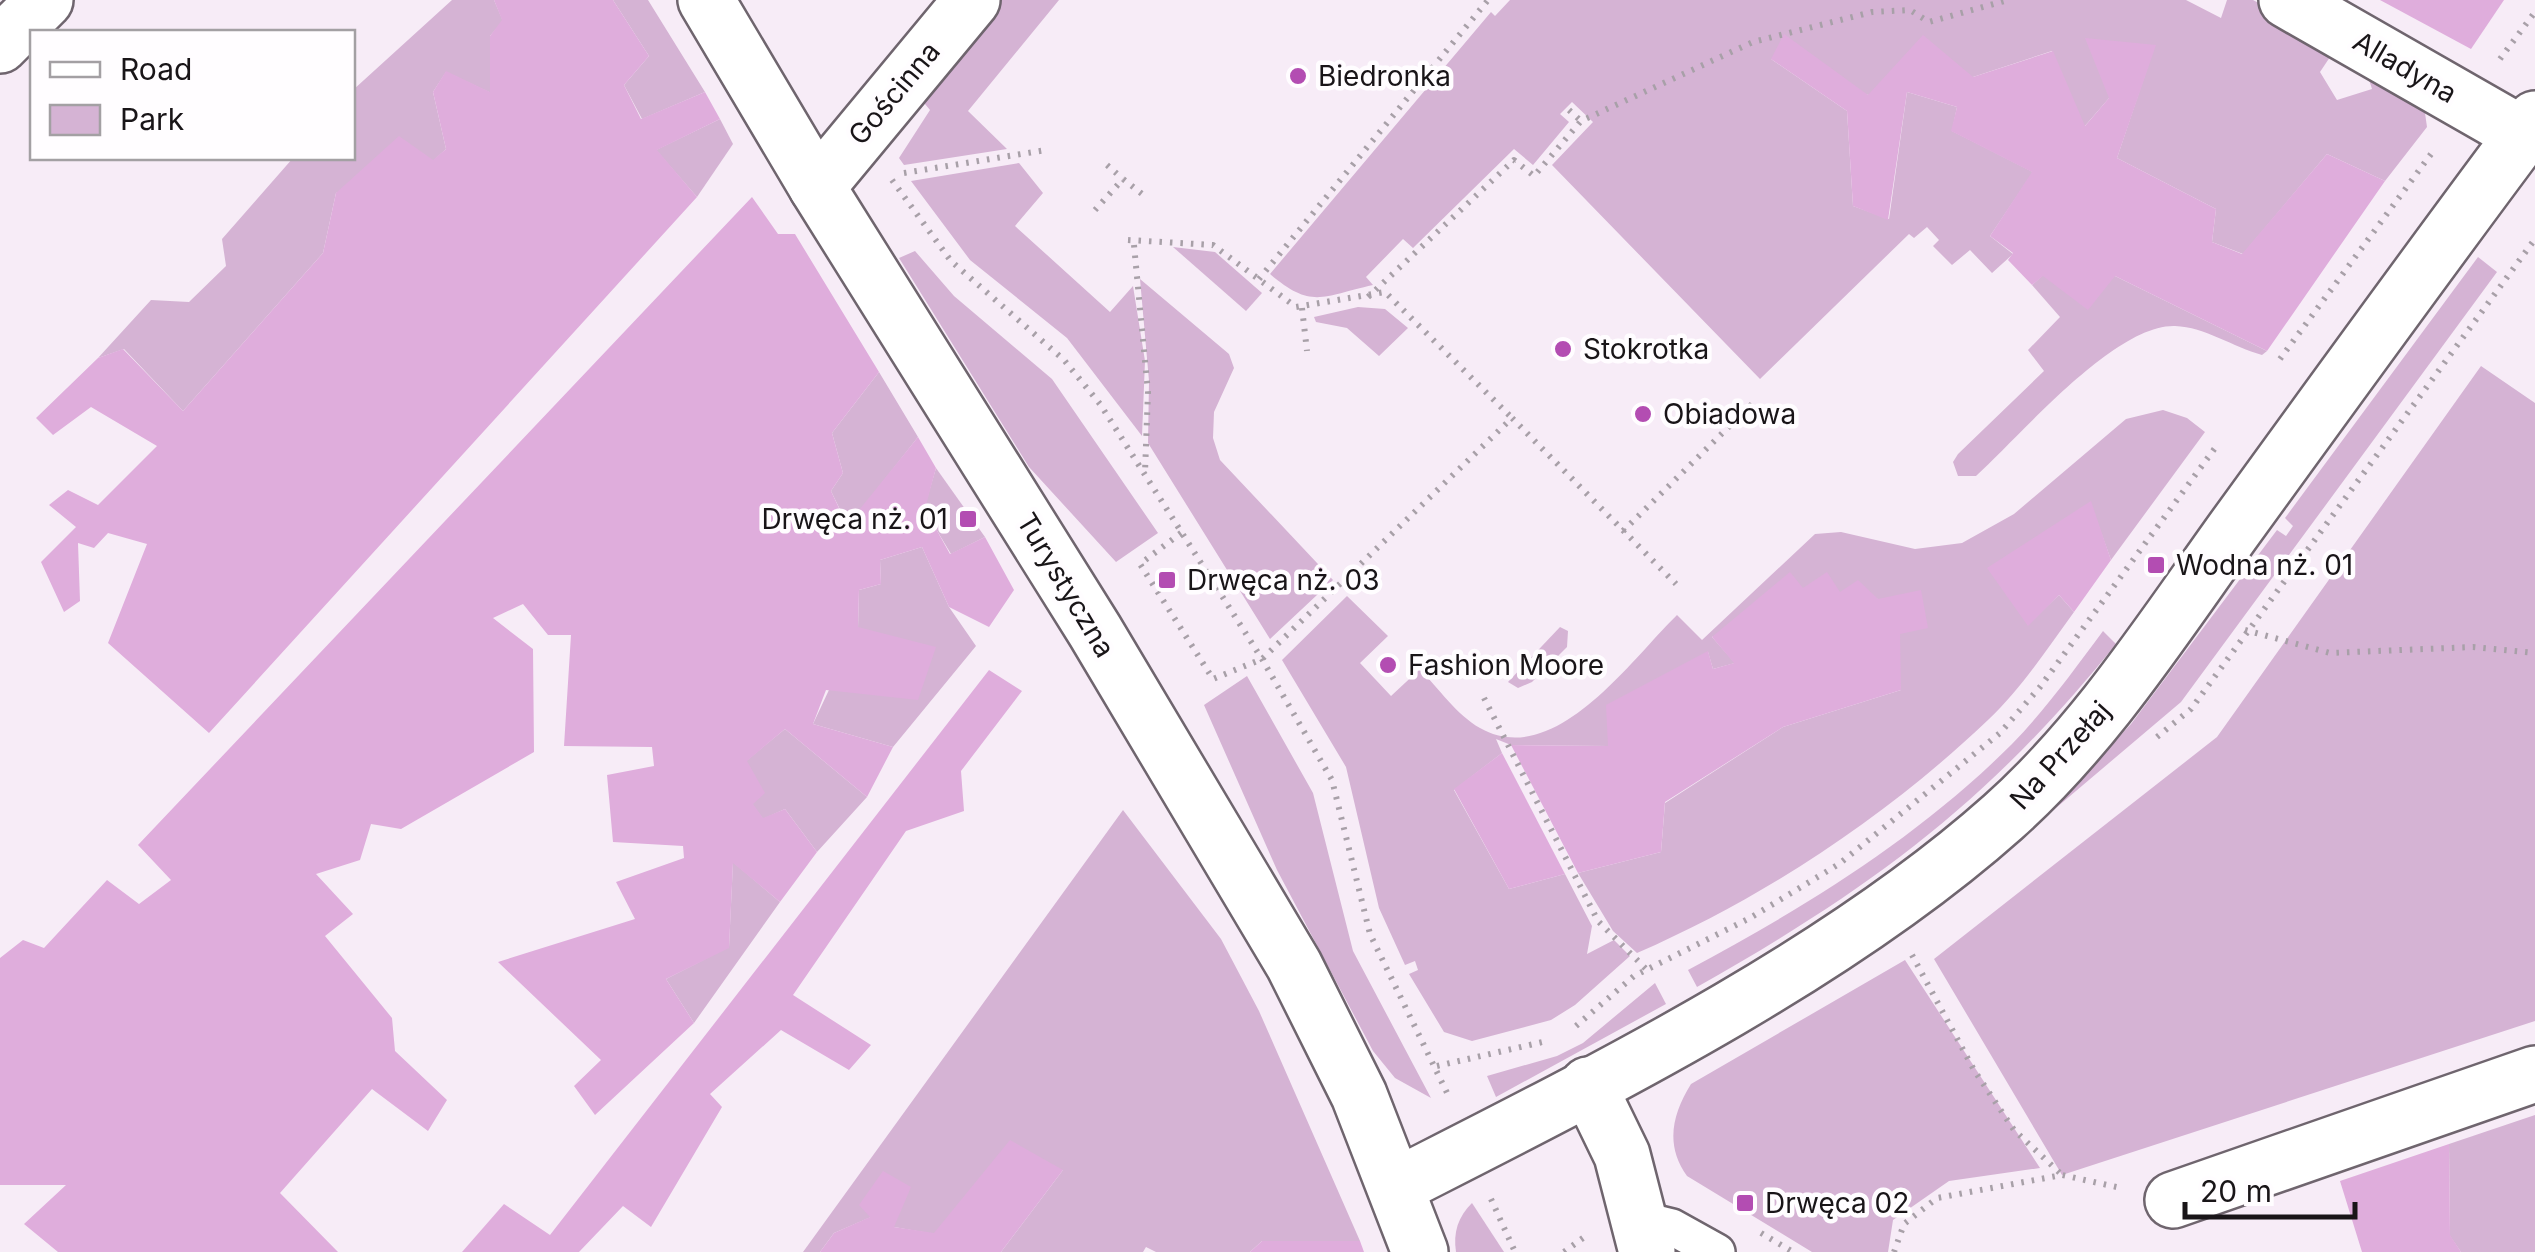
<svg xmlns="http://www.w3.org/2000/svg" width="2535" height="1252" viewBox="0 0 2535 1252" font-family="Inter,sans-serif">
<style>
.green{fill:#d5b3d4}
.forest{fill:#dfaddc}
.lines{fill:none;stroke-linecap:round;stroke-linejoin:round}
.lane-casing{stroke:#6f656e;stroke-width:40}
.street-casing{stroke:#6f656e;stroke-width:60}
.secondary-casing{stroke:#6f656e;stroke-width:60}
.path{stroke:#a8a0a8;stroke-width:6;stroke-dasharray:2.5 8;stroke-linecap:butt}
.lane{stroke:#fff;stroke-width:35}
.street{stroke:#fff;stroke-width:55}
.secondary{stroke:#fff;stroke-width:55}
.poi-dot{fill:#b34db2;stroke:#fffdff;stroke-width:4}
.labels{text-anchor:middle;stroke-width:9;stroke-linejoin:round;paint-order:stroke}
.street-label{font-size:28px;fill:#191518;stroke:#fffdff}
.poi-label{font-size:28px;fill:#191518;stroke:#fffdff;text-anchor:start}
</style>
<rect width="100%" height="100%" fill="#f7ecf7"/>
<!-- green -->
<g class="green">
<path d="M452 0H494L503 21 490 36 491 93 446 72 433 92 446 149 433 161 336 193 323 253 183 411 124 349 98 358 151 300 189 302 226 266 222 239 293 158H352L353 90Z"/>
<path d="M613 0H648L705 92 642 119 624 85 649 56Z"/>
<path d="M1001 0H1059L968 111 1007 149 904 165 899 158 930 110 920 98Z"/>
<path d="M1510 0H2186L2221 18 2227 0H2253L2338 45 2320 72 2337 100 2372 89 2360 52 2422 92 2427 127 2385 181 2327 154 2243 254 2212 242 2216 209 2117 158 2155 45 2084 127 2052 51 1973 77 1868 95 1771 59 1847 111 1853 206 1889 219 1907 92 1957 107 1952 131 2033 172 1990 236 2013 254 1992 273 1970 250 1952 265 1933 246 1939 240 1927 227 1914 238 1909 234 1760 379 1552 165 1593 122 1572 102 1560 114 1569 122 1533 165 1514 149 1413 248 1403 239 1366 277 1373 285C1323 296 1312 310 1270 274L1491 12 1495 16Z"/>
<path d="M720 119 733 144 697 197 656 150Z"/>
<path d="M1019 163 1043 193 1015 226 1110 312 1133 286 1145 361 1142 436 1067 338 970 260 911 181Z"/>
<path d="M1173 247 1215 252 1262 293 1246 311Z"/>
<path d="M915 251 954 296 1052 379 1158 533 1116 562 1029 467 899 258Z"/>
<path d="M2478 257 2497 272 2181 702 2037 824 2131 724 2277 530 2286 536 2293 526 2285 518Z"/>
<path d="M2042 276H2115L2267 351 2262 355C2233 347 2205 327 2175 326 2115 324 2021 435 1976 476H1958L1953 462 1958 454 2044 371 2028 350 2060 317 2032 285Z"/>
<path d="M1140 279 1229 354 1234 368 1214 412 1213 438 1220 460 1333 580 1270 639 1148 443 1149 381Z"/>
<path d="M1358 307 1385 309 1408 328 1379 356 1347 328 1316 322 1314 317Z"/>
<path d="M2481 366 2535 403V1021L2062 1175 1934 959 2217 737Z"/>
<path d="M879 372 918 437 848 526 831 491 843 473 832 433Z"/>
<path d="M2163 410 2187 418 2205 432 2111 560 2090 502 2027 625 2059 595 2074 612C2047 649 2021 689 1988 720 1886 817 1765 897 1637 953L1613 931 1578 873 1661 852 1665 803 1783 727 1901 690 1878 599 1803 588 1712 637 1735 663 1713 669 1708 652 1609 746 1511 745 1496 739 1502 753 1454 790 1509 889 1565 874 1592 926 1587 954 1614 940 1630 956 1575 1005 1551 1020 1472 1041 1444 1032 1409 974 1418 970 1415 961 1405 965 1379 908 1346 767 1282 660 1347 596 1388 636 1360 663 1391 696 1420 669C1438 688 1457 715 1480 728 1554 770 1629 662 1677 615L1702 640 1815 534 1841 532 1915 549 1962 543 2014 514 2126 419Z"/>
<path d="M936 468 985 537 951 554 924 509Z"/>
<path d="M922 547 949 607 976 646 893 747 813 724 858 628 859 590 881 584 880 560Z"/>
<path d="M1560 627 1568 631 1567 647 1532 682 1518 688 1508 682Z"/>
<path d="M2103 631 2116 644C1989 802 1872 888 1697 987L1688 970C1804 908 1918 838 2012 744 2046 709 2074 670 2103 631Z"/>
<path d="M1247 676 1313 793 1353 951 1431 1098 1395 1078 1373 1051 1277 870 1204 705Z"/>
<path d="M785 729 867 797 817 852 785 809 763 819 752 804 746 761Z"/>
<path d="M1123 810 1221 939 1259 1011 1360 1241H1262L1250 1252H1156L1146 1247 1143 1252H1001L1063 1170 934 1234 894 1227 871 1217 834 1233 820 1252H803Z"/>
<path d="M733 862 780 902 694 1023 666 979 729 947Z"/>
<path d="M1905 960 2040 1168 1949 1181 1893 1220 1888 1252H1812L1687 1176C1665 1145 1672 1115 1691 1084Z"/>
<path d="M1655 983 1666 1004 1496 1097 1487 1076 1557 1056 1583 1043Z"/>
<path d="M2535 1115V1252H2461L2450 1236 2449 1144Z"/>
<path d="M1472 1203 1504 1252H1456C1453 1232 1458 1217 1472 1203Z"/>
</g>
<!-- forest -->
<g class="forest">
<path d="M494 0H613L649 56 624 85 641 119 705 92 720 119 657 150 697 197 209 733 108 643 147 544 108 533 94 548 78 543 80 601 64 612 41 562 76 527 49 505 68 490 98 505 157 446 91 407 53 435 36 418 98 358 123 349 183 411 323 253 336 193 399 136 433 160 446 149 433 92 446 71 490 92V36L502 20Z"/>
<path d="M2380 0H2504L2471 49Z"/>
<path d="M1784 34 1868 95 1923 35 1973 77 2053 51 2085 126 2109 98 2085 38 2156 45 2117 158 2216 209 2212 242 2242 254 2327 154 2385 181 2267 351 2115 276 2088 310 2043 276 2032 285 2008 260 2013 253 1990 236 2032 172 1951 131 1957 107 1907 92 1888 220 1853 206 1847 111 1771 59Z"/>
<path d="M752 197 778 234H795L879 372 832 433 843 473 831 491 847 525 918 437 936 468 925 509 950 554 985 537 1014 590 989 627 949 607 922 547 880 560 881 584 859 590 858 627 936 647 918 700 826 690 813 724 893 747 867 797 785 729 747 761 765 793 753 804 763 818 785 809 817 852 780 902 733 863 729 948 666 979 694 1023 595 1115 574 1086 601 1060 498 962 635 919 616 882 684 858 683 846 613 842 607 775 654 766 652 747 564 746 571 635H548L523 604 493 618 533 649 534 752 401 829 371 824 360 860 316 874 353 914 325 936 392 1018 395 1051 447 1100 428 1131 372 1089 280 1193 338 1252H58L24 1224 66 1185H0V958L23 940 44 948 107 880 139 904 171 880 138 845Z"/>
<path d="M2091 501 2111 560 2074 612 2059 595 2028 626 1987 568Z"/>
<path d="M1790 572 1803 588 1827 572 1840 592 1858 580 1878 599 1921 590 1928 628 1900 634 1901 690 1783 727 1665 802 1661 852 1578 873 1511 745 1608 746 1606 705 1708 651 1713 669 1734 663 1712 637Z"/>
<path d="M989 670 1022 691 961 771 964 811 906 831 793 995 871 1045 849 1070 781 1030 710 1094 722 1107 651 1227 623 1206 579 1252H462L504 1204 550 1235Z"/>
<path d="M1502 753 1565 874 1509 889 1454 789Z"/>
<path d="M1010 1140 1063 1170 1001 1252H820L834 1233 870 1217 859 1205 883 1171 911 1187 894 1227 934 1233Z"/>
<path d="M2449 1144 2450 1235 2461 1252H2362L2340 1181Z"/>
<path d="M1262 1241H1360L1364 1252H1250Z"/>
</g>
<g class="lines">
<!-- lane casing -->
<g class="lane-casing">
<path id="lane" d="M1639 1219 1672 1227 1717 1252"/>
</g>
<!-- street casing -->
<g class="street-casing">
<g id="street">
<path d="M2287 0 2523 135"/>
<path d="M0 45 45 0"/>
<path d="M817 187 972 0"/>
<path d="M1588 1085 1622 1155 1647 1252"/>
<path d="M1397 1186C1597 1084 1836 966 2003 817 2094 736 2162 630 2233 531 2333 393 2433 255 2535 119"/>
<path d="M2173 1200 2535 1074"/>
</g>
</g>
<!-- secondary casing -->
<g class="secondary-casing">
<path id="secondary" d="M706 0 817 187 1095 631 1294 965 1359 1095 1420 1252"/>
</g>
<!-- path -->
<g class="path">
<path d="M2500 59 2535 12"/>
<path d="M1569 110 1581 121"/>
<path d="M1107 165 1123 179"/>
<path d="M904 173 1046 150"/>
<path d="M892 180 951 261 1064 360 1100 404 1262 659 1332 780 1370 934 1450 1099"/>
<path d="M1095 210 1123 179 1146 197"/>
<path d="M1128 240 1213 245 1296 307 1385 292 1512 418"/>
<path d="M1134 245 1148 392 1145 472"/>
<path d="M1259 279 1488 0"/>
<path d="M1368 297 1514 160 1534 176 1581 121 1753 42 1872 12 1910 10 1929 22 2008 0"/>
<path d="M1302 308 1307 351"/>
<path d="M2280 359 2434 150"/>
<path d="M1623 531 1752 404"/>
<path d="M1181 533 1140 564 1213 679 1262 659 1512 418 1676 584"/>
<path d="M2245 630 2330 653 2473 647 2535 653"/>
<path d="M1484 698 1598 921 1646 969"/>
<path d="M2157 737 2191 709 2535 239"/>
<path d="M1912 955 1974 1070 2014 1130 2061 1174"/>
<path d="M1576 1026 1634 976 1750 918 1839 864 2000 733 2040 687 2215 448"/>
<path d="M1437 1066 1547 1041"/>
<path d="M1491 1199 1515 1252"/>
<path d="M1761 1233 1793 1252"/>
<path d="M1564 1252 1587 1235"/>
<path d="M1894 1252 1904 1224 1937 1198 2062 1175 2121 1188"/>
</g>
<!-- lane -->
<use href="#lane" class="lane"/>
<!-- street -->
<use href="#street" class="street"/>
<!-- secondary -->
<use href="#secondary" class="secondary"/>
</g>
<!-- markers -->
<g class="poi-dot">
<circle cx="1298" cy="76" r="10"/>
<circle cx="1563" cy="349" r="10"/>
<circle cx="1643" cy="414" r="10"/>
<rect x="958" y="509" width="20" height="20" rx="5"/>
<rect x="2146" y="555" width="20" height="20" rx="5"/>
<rect x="1157" y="570" width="20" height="20" rx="5"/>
<circle cx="1388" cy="665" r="10"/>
<rect x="1735" y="1193" width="20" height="20" rx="5"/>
</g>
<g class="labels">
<!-- street labels -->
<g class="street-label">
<text transform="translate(2405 67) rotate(30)" y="10">Alladyna</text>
<text transform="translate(894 93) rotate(-50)" y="10">Gościnna</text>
<text transform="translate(1066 585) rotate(59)" y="10">Turystyczna</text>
<text transform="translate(2060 755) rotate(-48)" y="10">Na Przełaj</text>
</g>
<!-- poi labels -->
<g class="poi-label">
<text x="1318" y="86">Biedronka</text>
<text x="1583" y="359">Stokrotka</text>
<text x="1663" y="424">Obiadowa</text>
<text x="948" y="529" text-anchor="end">Drwęca nż. 01</text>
<text x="2176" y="575">Wodna nż. 01</text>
<text x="1187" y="590">Drwęca nż. 03</text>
<text x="1408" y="675">Fashion Moore</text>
<text x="1765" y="1213">Drwęca 02</text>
</g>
</g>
<!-- legend -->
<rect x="30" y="30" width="325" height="130" fill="#fffdff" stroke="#a3a0a3" stroke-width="2.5"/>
<rect x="50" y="62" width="50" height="15" fill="#ffffff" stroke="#a3a0a3" stroke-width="2.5"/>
<text x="120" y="80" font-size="30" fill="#191518">Road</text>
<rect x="50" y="105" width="50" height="30" fill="#d5b3d4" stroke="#a3a0a3" stroke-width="2.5"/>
<text x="120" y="130" font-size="30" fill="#191518">Park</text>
<!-- scale -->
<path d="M2185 1202v15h170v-15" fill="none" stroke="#191518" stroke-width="5"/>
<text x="2200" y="1202" font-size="30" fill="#191518" stroke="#fffdff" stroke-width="8" paint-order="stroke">20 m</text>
</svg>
